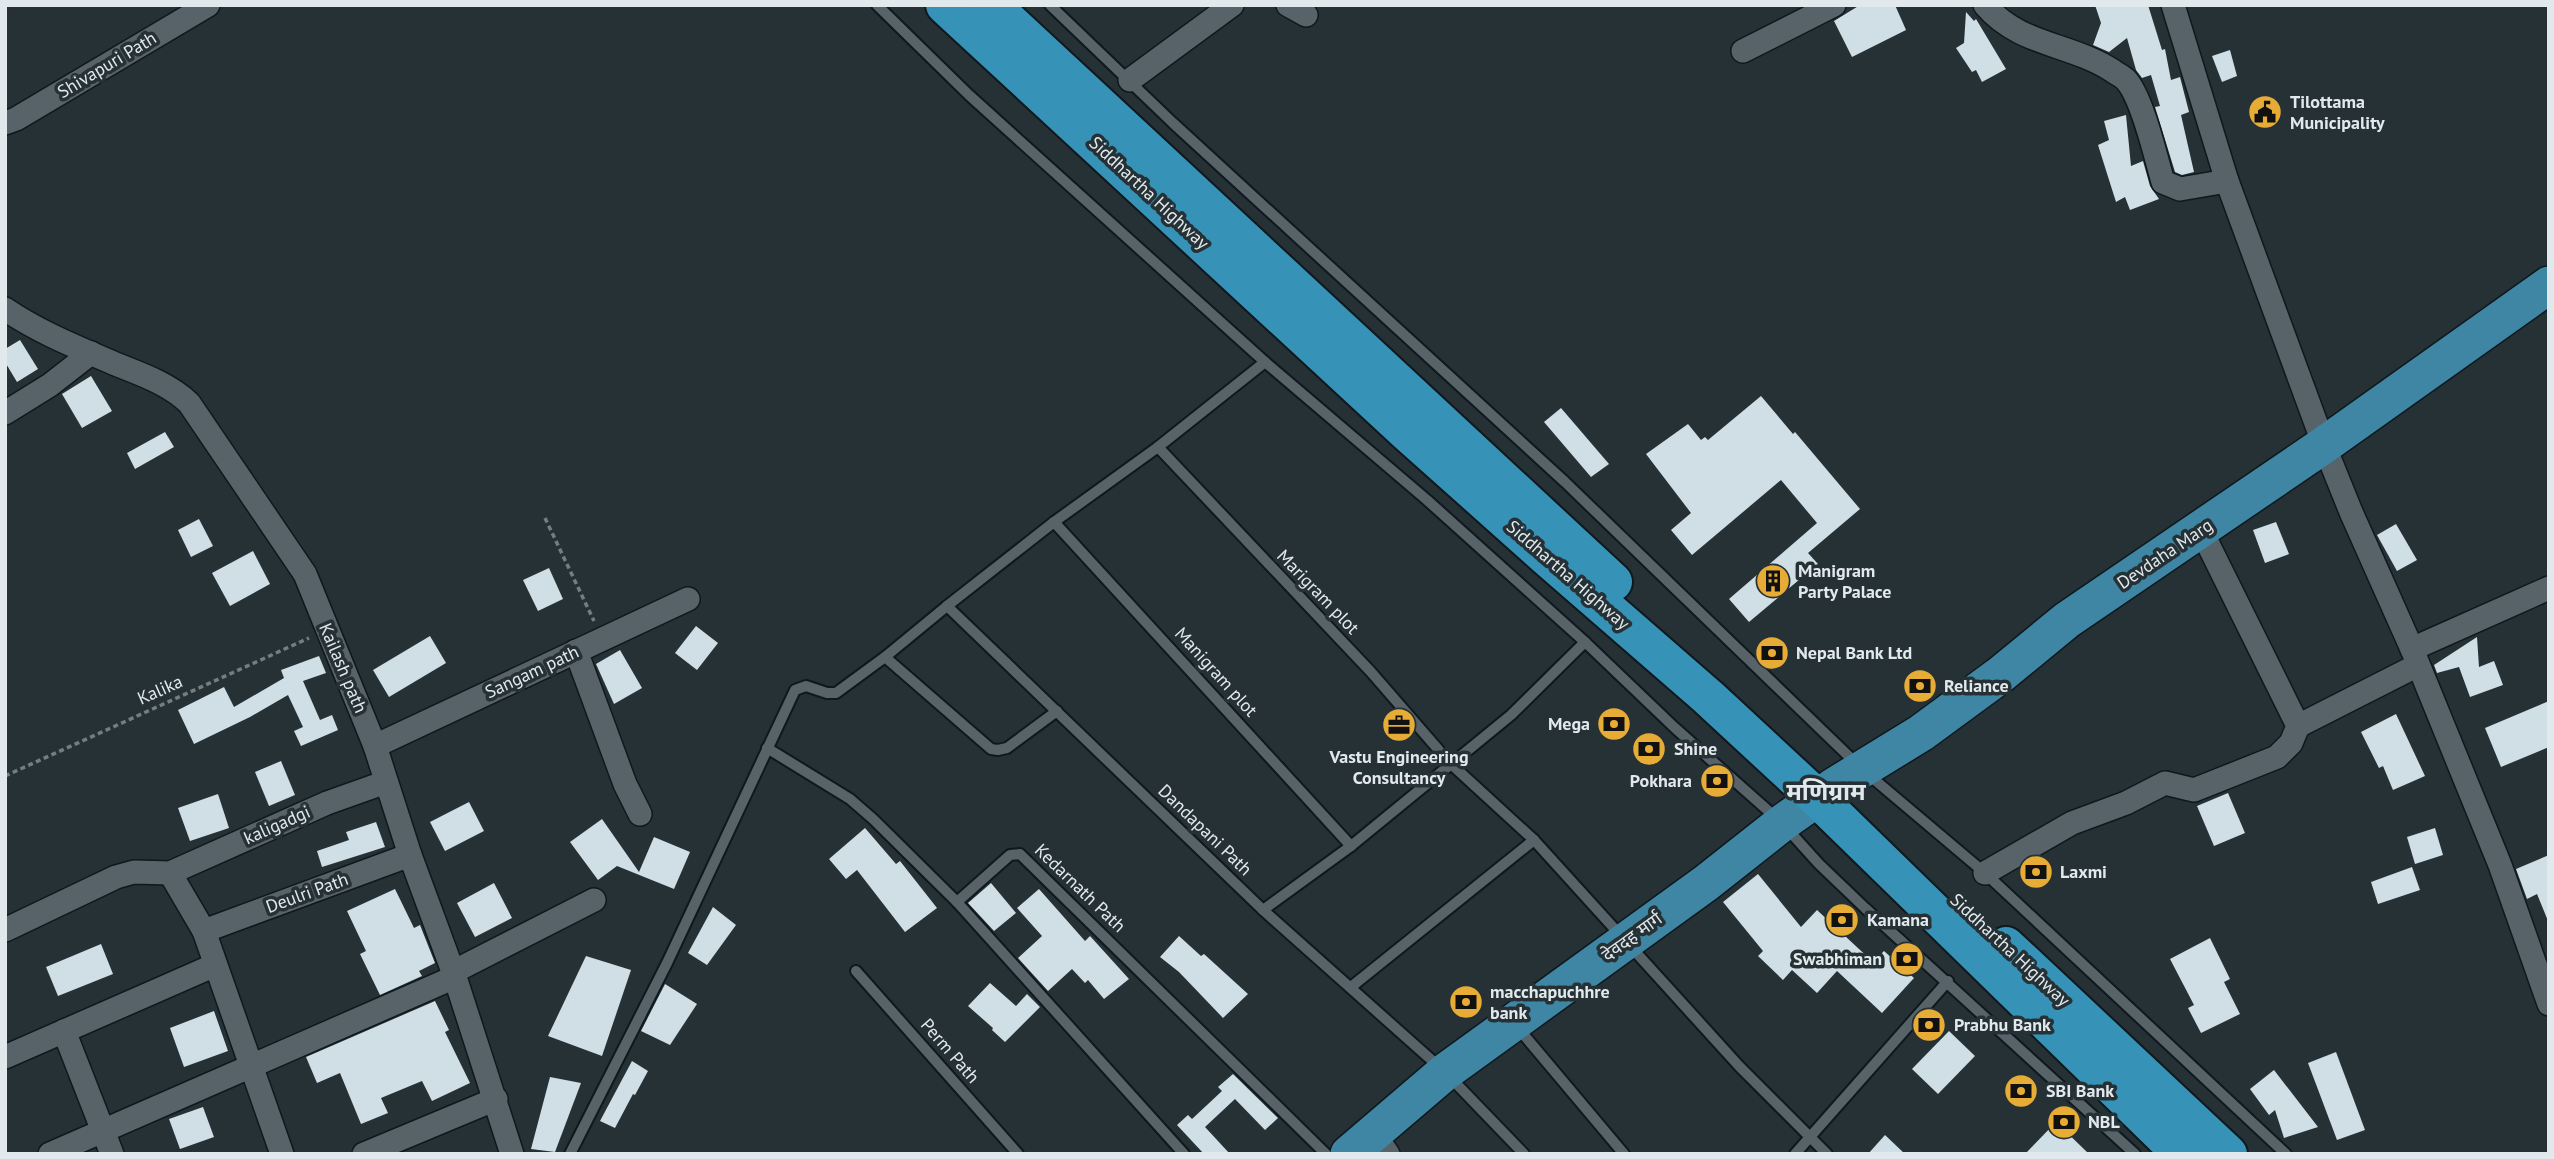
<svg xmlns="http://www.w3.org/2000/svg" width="2554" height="1159" viewBox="0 0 2554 1159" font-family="'PT Sans','Noto Sans Devanagari',sans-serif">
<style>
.building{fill:#d0dee5}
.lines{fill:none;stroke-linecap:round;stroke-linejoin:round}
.service-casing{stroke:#0e181d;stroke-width:14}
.minor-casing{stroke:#0e181d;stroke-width:26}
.primary-casing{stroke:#0e181d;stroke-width:40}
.trunk-casing{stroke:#0e181d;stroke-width:42}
.path{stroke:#747d82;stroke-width:3.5;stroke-dasharray:5 3.5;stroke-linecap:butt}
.service{stroke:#576369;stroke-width:10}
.minor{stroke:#576369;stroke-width:23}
.primary{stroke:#3e86a3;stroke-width:37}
.trunk{stroke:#3692b6;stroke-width:38}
.labels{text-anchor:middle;stroke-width:7;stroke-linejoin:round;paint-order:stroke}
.street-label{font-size:18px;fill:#e2e9ec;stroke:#263136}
.poi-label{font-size:18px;font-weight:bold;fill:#e2e9ec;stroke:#263136;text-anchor:start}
.district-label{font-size:24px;font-weight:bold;fill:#e2e9ec;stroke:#263136}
</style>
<rect width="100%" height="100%" fill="#263136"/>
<!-- building -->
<g class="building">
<path d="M1860 5H1895L1906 30 1852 57 1834 21Z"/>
<path d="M2095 5H2148L2162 50 2165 49 2171 80 2180 77 2189 112 2181 115 2194 172 2182 175 2175 172 2155 107 2160 106 2151 75 2142 78 2136 70 2127 38 2109 52 2093 45 2101 23Z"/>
<path d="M1966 12 1974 21 1976 19 2006 69 1982 82 1976 70 1972 72 1956 48 1964 43Z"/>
<path d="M2230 50 2237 76 2222 82 2212 56Z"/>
<path d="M2126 115 2131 166 2143 161 2150 186 2159 199 2130 210 2125 197 2116 202 2098 145 2109 140 2104 121Z"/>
<path d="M20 340 38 369 17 382 5 362V349Z"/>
<path d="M91 376 112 411 82 428 62 394Z"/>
<path d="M1761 396 1793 434 1795 432 1860 509 1808 553 1818 564 1749 622 1729 599 1817 523 1781 480 1692 555 1671 530 1691 513 1646 454 1688 424 1701 440 1705 437 1708 440Z"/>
<path d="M1561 408 1609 464 1591 477 1544 422Z"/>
<path d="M165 432 174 447 135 469 127 453Z"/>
<path d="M199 519 213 546 191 557 178 530Z"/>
<path d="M2276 522 2289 554 2265 563 2253 530Z"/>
<path d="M2396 524 2417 560 2397 571 2377 535Z"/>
<path d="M253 551 270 584 230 606 212 573Z"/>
<path d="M549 568 563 599 538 611 523 580Z"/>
<path d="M696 626 718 643 697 670 675 653Z"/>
<path d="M430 636 446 663 389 697 373 670Z"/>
<path d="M2477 637 2479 667 2494 661 2503 685 2470 697 2459 667 2437 673 2434 665Z"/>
<path d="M620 650 642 688 614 704 596 664Z"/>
<path d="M319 656 326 673 303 681 320 720 332 715 338 730 301 746 294 731 303 727 288 695 250 717 194 744 178 710 224 687 234 707 284 678 281 670Z"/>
<path d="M2549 701V747L2501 767 2485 728Z"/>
<path d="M2396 714 2425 776 2393 790 2383 766 2379 768 2361 732Z"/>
<path d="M281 761 295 795 269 806 255 772Z"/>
<path d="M2228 793 2245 833 2214 846 2197 806Z"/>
<path d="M218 794 229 828 190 841 178 808Z"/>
<path d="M469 802 484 831 445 851 430 822Z"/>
<path d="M602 819 639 872 654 837 690 852 674 889 617 866 598 880 570 842Z"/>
<path d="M376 822 385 847 322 867 317 851 349 840 346 832Z"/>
<path d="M865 828 896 864 900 861 937 908 905 932 857 870 846 879 829 859Z"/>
<path d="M2435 828 2443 855 2415 864 2407 837Z"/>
<path d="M2549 855V921H2548L2537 894 2527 899 2516 869Z"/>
<path d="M2412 867 2420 890 2378 904 2371 882Z"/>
<path d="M1758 874 1801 927 1817 910 1873 962 1884 951 1914 978 1882 1013 1837 971 1817 993 1792 970 1783 980 1758 956 1763 951 1723 902Z"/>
<path d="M494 883 512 918 475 937 457 903Z"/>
<path d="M991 883 1016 913 994 931 968 903Z"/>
<path d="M395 889 414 928 420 925 435 963 419 971 422 976 380 995 360 954 366 951 347 911Z"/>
<path d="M1039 889 1085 941 1090 936 1129 979 1104 999 1088 980 1085 983 1072 969 1048 991 1018 958 1042 936 1017 908Z"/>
<path d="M713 907 736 925 707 965 688 953Z"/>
<path d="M1179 936 1201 956 1204 954 1248 994 1223 1018 1179 972 1160 957Z"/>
<path d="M2210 938 2230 979 2224 982 2240 1014 2201 1033 2188 1008 2194 1005 2170 959Z"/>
<path d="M101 944 113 974 58 996 46 967Z"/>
<path d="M586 956 631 970 602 1056 548 1036Z"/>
<path d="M990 983 1016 1006 1027 994 1040 1007 1005 1042 992 1030 993 1028 968 1006Z"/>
<path d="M665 984 697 1004 670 1045 641 1031Z"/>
<path d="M435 1001 449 1030 445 1032 470 1083 432 1101 422 1081 381 1098 388 1113 361 1124 340 1073 317 1083 306 1057Z"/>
<path d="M214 1011 228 1051 184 1067 170 1028Z"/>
<path d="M1949 1031 1975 1056 1938 1094 1912 1069Z"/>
<path d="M2336 1052 2365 1130 2337 1140 2308 1063Z"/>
<path d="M632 1061 648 1071 635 1095 633 1094 615 1128 600 1121Z"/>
<path d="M2274 1070 2318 1127 2284 1138 2275 1110 2269 1115 2250 1089Z"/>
<path d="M1233 1074 1278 1118 1265 1130 1235 1099 1205 1127 1230 1154H1204L1177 1125 1188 1115 1192 1119 1222 1091 1218 1087Z"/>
<path d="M550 1077 581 1083 555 1152 531 1149Z"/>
<path d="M203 1107 214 1137 180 1149 169 1119Z"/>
<path d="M2056 1122 2089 1154H2025Z"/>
<path d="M1885 1135 1905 1154H1868Z"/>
</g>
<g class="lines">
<!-- service casing -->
<g class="service-casing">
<g id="service">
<path d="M877 5 969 95 1265 362 1427 500 1585 642 1675 728 1782 823 1819 864 1865 908 2135 1154"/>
<path d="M1050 5 1173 123 1565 482 1863 770 1985 873 2286 1154"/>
<path d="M1158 447 1371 672 1450 763 1534 840 1739 1066 1827 1154"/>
<path d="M1054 522 1351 846"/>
<path d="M947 606 1263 910 1445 1072 1524 1154"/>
<path d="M885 657 991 749 998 750 1007 748 1057 711"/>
<path d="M767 748 850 799 873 819 957 902 1184 1154"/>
<path d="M957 902 1010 855 1020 854 1326 1154"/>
<path d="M1263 910 1351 846 1511 715 1585 642"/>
<path d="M856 971 1018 1154"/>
<path d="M1351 987 1534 840"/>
<path d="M1518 1028 1624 1154"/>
<path d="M570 1154 667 963 795 690 806 686 827 693H836L885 657 947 606 1054 522 1158 447 1265 362"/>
<path d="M1795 1154 1948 981"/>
</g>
</g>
<!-- minor casing -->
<g class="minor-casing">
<g id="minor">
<path d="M1288 5 1306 15"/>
<path d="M1985 5C2020 46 2070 43 2113 71 2117 74 2123 77 2126 80 2142 97 2156 158 2163 182L2180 189 2227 181"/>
<path d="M2173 5 2227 181 2324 445 2351 512 2412 649 2500 865 2549 1004"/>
<path d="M1743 51 1834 5"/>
<path d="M1130 80 1232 5"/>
<path d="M5 123 16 119 208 5"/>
<path d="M5 309C40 333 79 348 118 365 143 375 169 384 189 403L305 574 375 746 410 855 455 977 512 1154"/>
<path d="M5 413 50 385 91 353"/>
<path d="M2412 649 2549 588"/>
<path d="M576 651 625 784 640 814"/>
<path d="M2298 726 2418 665"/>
<path d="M375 746 688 599"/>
<path d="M170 873 204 931 282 1154"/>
<path d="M1985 873 2072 823 2126 803 2165 783 2194 790 2277 757 2291 743 2298 726 2201 530"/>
<path d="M5 930 116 877 134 872 170 873 327 803 386 782"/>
<path d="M204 931 410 855"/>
<path d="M453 972 594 900"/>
<path d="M64 1031 112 1154"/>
<path d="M5 1057 215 965"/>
<path d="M1374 1134 1388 1154"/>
<path d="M50 1154 455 977"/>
<path d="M364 1154 496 1099"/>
</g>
</g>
<!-- primary casing -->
<g class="primary-casing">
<path id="primary" d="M1349 1154 1445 1072 1706 883 1782 823 1833 787 1921 733 2000 675 2067 620 2324 445 2549 285"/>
</g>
<!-- trunk casing -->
<g class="trunk-casing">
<g id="trunk">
<path d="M945 5 1408 433 1547 557 1708 697 1817 798 2182 1154"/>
<path d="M991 5 1613 582"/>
<path d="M2006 946 2228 1154"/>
</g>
</g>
<!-- path -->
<g class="path">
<path d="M545 518 594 621"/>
<path d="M5 776 309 638"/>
</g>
<!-- service -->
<use href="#service" class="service"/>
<!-- minor -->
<use href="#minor" class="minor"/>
<!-- primary -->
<use href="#primary" class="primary"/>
<!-- trunk -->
<use href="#trunk" class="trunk"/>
</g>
<!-- icons -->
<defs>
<g id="civic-disc" transform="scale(1.75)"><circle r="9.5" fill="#e7ac36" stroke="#263136"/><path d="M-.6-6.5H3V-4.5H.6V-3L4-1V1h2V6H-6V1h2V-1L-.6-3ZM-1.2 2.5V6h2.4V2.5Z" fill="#111"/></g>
<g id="building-disc" transform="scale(1.75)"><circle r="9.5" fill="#e7ac36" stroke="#263136"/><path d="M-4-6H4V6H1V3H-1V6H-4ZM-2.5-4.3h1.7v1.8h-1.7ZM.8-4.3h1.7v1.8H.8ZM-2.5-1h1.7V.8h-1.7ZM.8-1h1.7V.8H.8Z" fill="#111"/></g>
<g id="bank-disc" transform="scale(1.75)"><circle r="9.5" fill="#e7ac36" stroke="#263136"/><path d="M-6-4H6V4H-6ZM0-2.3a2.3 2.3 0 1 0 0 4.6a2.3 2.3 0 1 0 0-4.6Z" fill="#111"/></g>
<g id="office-disc" transform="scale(1.75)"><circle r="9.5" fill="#e7ac36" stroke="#263136"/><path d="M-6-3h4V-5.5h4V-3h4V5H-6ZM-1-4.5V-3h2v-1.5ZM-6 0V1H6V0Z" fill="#111"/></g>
</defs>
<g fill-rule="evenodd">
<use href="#civic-disc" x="2265" y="112"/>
<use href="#building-disc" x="1773" y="581"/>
<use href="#bank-disc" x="1772" y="653"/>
<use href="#bank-disc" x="1920" y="686"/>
<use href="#bank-disc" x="1614" y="724"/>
<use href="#office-disc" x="1399" y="725"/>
<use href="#bank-disc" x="1649" y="749"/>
<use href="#bank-disc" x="1717" y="781"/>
<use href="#bank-disc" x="2036" y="872"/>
<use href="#bank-disc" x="1842" y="920"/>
<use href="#bank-disc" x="1907" y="959"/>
<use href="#bank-disc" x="1466" y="1002"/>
<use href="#bank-disc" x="1929" y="1025"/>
<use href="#bank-disc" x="2021" y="1091"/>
<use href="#bank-disc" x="2064" y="1122"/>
</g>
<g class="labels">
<!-- street labels -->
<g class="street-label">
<text transform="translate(107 65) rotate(-31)" y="6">Shivapuri Path</text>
<text transform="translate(1149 193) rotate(43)" y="6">Siddhartha Highway</text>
<text transform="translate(2165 554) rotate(-34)" y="6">Devdaha Marg</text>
<text transform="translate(1568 575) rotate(41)" y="6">Siddhartha Highway</text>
<text transform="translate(1318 592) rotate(46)" y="6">Marigram plot</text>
<text transform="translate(343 668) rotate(67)" y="6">Kailash path</text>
<text transform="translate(532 672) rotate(-25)" y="6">Sangam path</text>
<text transform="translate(1216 672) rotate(48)" y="6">Manigram plot</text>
<text transform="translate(160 690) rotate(-24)" y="6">Kalika</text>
<text transform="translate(277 825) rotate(-24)" y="6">kaligadgi</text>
<text transform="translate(1205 830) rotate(44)" y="6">Dandapani Path</text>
<text transform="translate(1080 888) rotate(44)" y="6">Kedarnath Path</text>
<text transform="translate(307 893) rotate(-20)" y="6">Deulri Path</text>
<text transform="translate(1632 937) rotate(-36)" y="6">देवदह मार्ग</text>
<text transform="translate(2010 950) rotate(43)" y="6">Siddhartha Highway</text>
<text transform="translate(950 1051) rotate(49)" y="6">Perm Path</text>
</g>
<!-- poi labels -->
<g class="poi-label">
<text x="2290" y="108">Tilottama<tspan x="2290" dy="21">Municipality</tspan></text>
<text x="1798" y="577">Manigram<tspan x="1798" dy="21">Party Palace</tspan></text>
<text x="1796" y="659">Nepal Bank Ltd</text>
<text x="1944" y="692">Reliance</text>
<text x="1590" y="730" text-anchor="end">Mega</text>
<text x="1674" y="755">Shine</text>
<text x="1399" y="763" text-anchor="middle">Vastu Engineering<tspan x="1399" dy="21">Consultancy</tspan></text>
<text x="1692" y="787" text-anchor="end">Pokhara</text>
<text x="2060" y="878">Laxmi</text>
<text x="1867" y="926">Kamana</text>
<text x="1882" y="965" text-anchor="end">Swabhiman</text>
<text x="1490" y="998">macchapuchhre<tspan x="1490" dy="21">bank</tspan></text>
<text x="1954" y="1031">Prabhu Bank</text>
<text x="2046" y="1097">SBI Bank</text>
<text x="2088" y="1128">NBL</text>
</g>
<!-- district labels -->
<g class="district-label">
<text x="1826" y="800">मणिग्राम</text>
</g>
</g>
<!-- border -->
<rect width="2554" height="1159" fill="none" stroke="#e2e9ec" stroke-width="14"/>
</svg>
